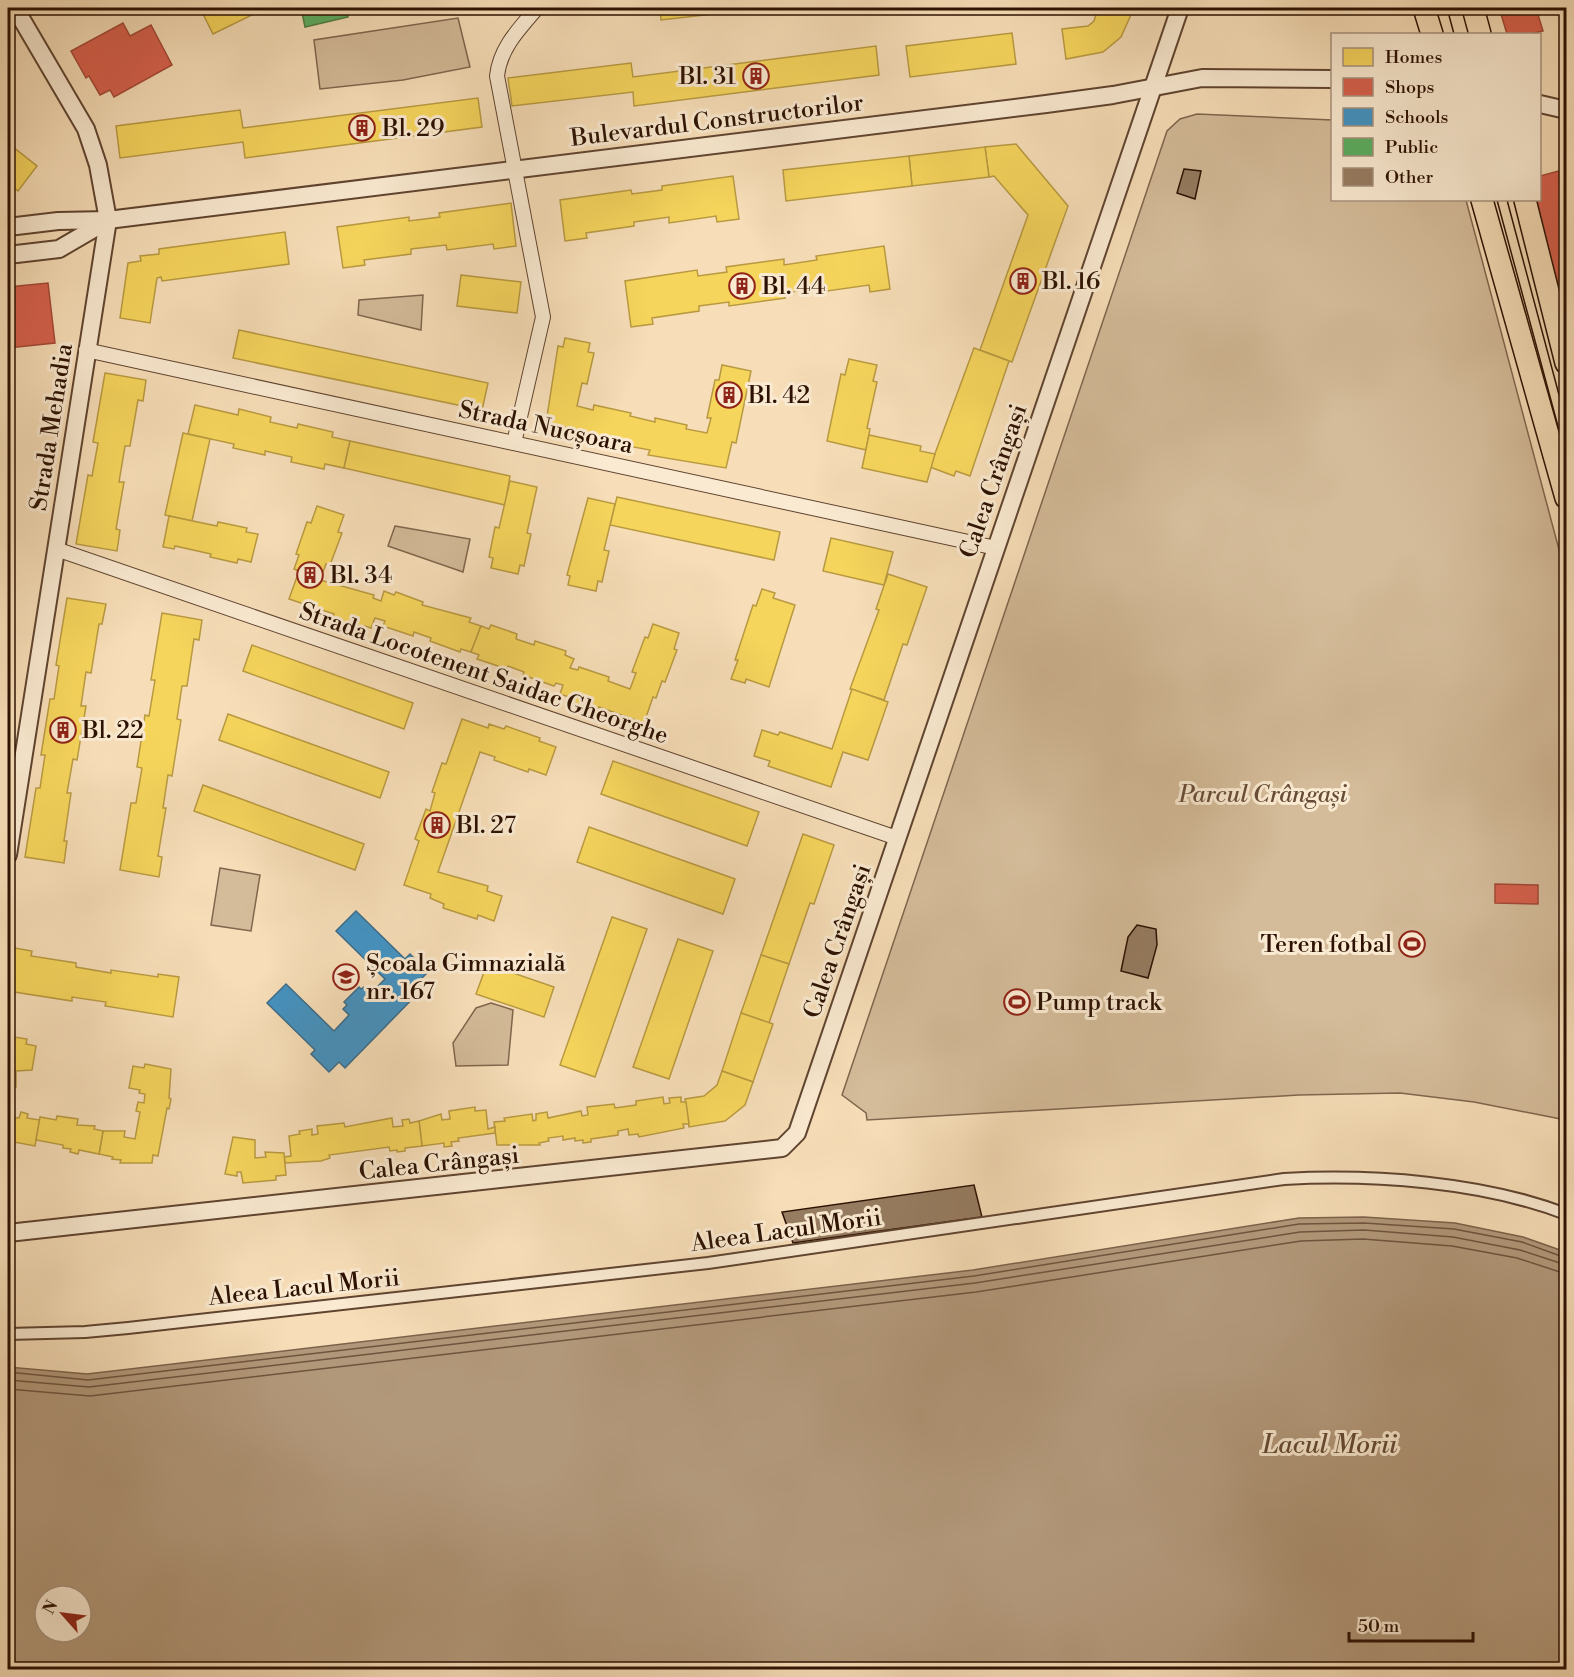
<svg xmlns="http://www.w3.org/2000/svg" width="1574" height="1677" viewBox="0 0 1574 1677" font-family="'Libre Bodoni',serif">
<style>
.green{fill:#d4bb99;stroke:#80664e;stroke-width:1.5}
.water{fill:#b2987a;stroke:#7c624a;stroke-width:1.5;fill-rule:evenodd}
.homes{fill:#f6d55c;stroke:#b99a41;stroke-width:1.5}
.shops{fill:#d6604d;stroke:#a34836;stroke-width:1.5}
.schools{fill:#4393c3;stroke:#3c6c89;stroke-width:1.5}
.public{fill:#5aae61;stroke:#4c7f44;stroke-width:1.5}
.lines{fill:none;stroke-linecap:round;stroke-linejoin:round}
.shore{stroke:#6f543e;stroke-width:1.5}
.building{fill:#967c61;stroke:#2c1102;stroke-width:1.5}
.pedestrian-casing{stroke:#5f4430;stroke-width:14}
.minor-casing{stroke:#5f4430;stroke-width:16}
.tertiary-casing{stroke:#5f4430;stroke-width:20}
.primary-casing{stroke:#2c1102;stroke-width:24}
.pedestrian{stroke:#faead1;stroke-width:10}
.minor{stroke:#faead1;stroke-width:14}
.tertiary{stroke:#faead1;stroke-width:16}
.primary{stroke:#f7deb8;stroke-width:21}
.tram{stroke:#2c1102;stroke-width:1.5}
.labels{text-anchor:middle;stroke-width:6;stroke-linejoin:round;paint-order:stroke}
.poi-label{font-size:24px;fill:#2c1102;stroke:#faead1;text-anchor:start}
.street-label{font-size:24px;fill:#2c1102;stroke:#faead1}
.park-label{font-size:24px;font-style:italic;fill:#674c37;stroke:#faead1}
.water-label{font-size:26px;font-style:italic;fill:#624732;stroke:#faead1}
</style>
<rect width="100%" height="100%" fill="#f7deb8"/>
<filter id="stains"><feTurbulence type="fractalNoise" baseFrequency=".00333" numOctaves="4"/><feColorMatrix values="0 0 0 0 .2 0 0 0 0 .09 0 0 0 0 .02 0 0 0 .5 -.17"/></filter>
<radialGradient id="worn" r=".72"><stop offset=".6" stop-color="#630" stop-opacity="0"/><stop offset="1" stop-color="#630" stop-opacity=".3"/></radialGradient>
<!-- green -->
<g class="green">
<path d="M458 18 470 67 403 80 320 89 314 40Z"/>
<path d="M1197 114 1332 120V200H1466L1566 576V1120L1474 1102 1400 1093 1299 1095 867 1120 866 1113 842 1095 1167 131 1180 119Z"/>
<path d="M423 295 421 330 358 315 359 300Z"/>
<path d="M395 526 470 539 463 572 388 546Z"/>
<path d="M220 868 260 875 251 931 211 925Z"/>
<path d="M491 1003 513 1010 508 1065 456 1066 453 1043 476 1008Z"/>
</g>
<!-- water -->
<path class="water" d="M1364 1217 1455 1223 1523 1237 1566 1252V1669H8V1367L87 1374 973 1270 1299 1218ZM45 1596H81V1632H45Z"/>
<!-- homes -->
<g class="homes">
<path d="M200 8H251L254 14 213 34Z"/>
<path d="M660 8H722V13L661 20Z"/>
<path d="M1098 8H1134L1121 37 1103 52 1066 59 1062 29 1088 26 1094 21Z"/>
<path d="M1012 33 1016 64 910 77 906 46Z"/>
<path d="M876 46 879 75 634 106 633 92 512 106 508 78 631 63 633 77Z"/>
<path d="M478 98 482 127 245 158 243 142 120 158 116 126 240 110 243 128Z"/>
<path d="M8 143 37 166 18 191 8 183Z"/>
<path d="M1016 144 1068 206 1012 362 980 350 1028 215 994 176 989 177 985 147Z"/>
<path d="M985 147 989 177 912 186 909 156Z"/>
<path d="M909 156 912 186 786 201 783 170Z"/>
<path d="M733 176 739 219 717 222 716 216 669 223V217L634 222V226L586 233 587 238 565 241 560 200 631 190 632 194 662 190V186Z"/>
<path d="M511 203 516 246 494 249 493 244 447 250 446 245 411 249V254L364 260 365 265 343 268 337 227 409 217V221L440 217 439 213Z"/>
<path d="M285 232 289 264 162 281 161 277 157 278 150 323 120 318 128 263 141 261 140 256 159 254V249Z"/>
<path d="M884 246 890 289 870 292 869 285 820 292 819 288 784 293 785 298 729 306V302L699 306V311L652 318 653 324 631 327 625 281 697 270 698 276 727 272 726 267 784 259V265L817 260 816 256Z"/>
<path d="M461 275 521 282 517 313 457 306Z"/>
<path d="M239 330 488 383 482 410 233 358Z"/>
<path d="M565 338 590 343 588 352 594 353 587 384 582 383 577 406 593 410 594 405 631 413 630 416 655 422V418L687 425 686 429 707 433 711 418H707L715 380H719L722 365 751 371 736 443 732 442 726 468 648 455 650 450 623 445 622 448 588 441V437L572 433 573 429 546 423 558 346 563 347Z"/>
<path d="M974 348 1009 361 970 476 956 471 954 476 930 467Z"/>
<path d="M849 359 877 365 873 381 877 382 867 428 870 429 866 450 827 441 841 374 845 375Z"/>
<path d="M105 373 146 380 143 401 138 400 130 446H125L119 482H124L116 529 120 530 117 551 76 544 88 475 92 476 98 443 93 442Z"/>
<path d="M195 405 238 415 239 409 271 417 270 422 297 428 298 424 333 432 332 437 350 441 344 468 325 464 324 469 291 462 292 457 265 451V455L233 448 234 444 188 434Z"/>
<path d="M183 433 210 439 192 521 165 515Z"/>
<path d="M869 435 921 446 920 451 935 454 927 482 862 468Z"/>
<path d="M350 441 510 476 505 505 344 468Z"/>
<path d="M510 481 537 487 527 533 531 534 524 566 520 565 518 574 491 568 493 558 489 557 495 527 499 528Z"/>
<path d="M617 497 780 532 774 560 610 525Z"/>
<path d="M588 498 615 504 604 550 609 551 602 582 598 581 596 591 568 585 570 576 567 575Z"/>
<path d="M317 506 344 515 338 532 342 533 330 565 326 564 320 580 374 595 373 598 381 601 384 591 394 595 396 592 423 602 422 605 471 618 469 622 481 626 471 652 461 649 460 652 430 641 431 638 414 632 413 636 383 626 385 621 375 618 371 628 365 626 364 629 332 618 334 614 289 599 299 571 294 569 299 555 296 554 307 522 311 523Z"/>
<path d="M169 516 217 526 218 522 247 528 246 532 258 534 251 562 238 559 237 563 210 557 211 554 175 546 174 549 163 547Z"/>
<path d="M831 538 893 552 884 585 823 571Z"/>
<path d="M888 574 927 587 907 645 903 644 884 700 850 689 879 610 876 609Z"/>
<path d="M762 589 775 593 773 598 795 605 769 687 746 679 745 683 731 679 738 660H735L753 605 756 606Z"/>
<path d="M67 598 106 604 102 624H99L91 673 86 672 81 706H86L77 760 73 759 67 793H71L64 841H67L64 863 25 857 36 788H40L45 755H41L50 699H54L59 666 56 665Z"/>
<path d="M162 613 202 620 199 640 194 639 187 686H182L177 719 181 720 172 776 168 775 163 808H166L158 856 162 857 159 877 120 870 131 803H136L142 768 137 767 145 715 149 716 155 680H151Z"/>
<path d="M653 624 679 633 674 649 677 650 665 682 662 681 656 698 653 697 644 723 599 707 597 711 568 701 569 697 560 694 563 685 556 683 554 686 523 675 524 672 508 666 507 669 477 659 479 655 471 652 481 626 489 629 491 625 517 634 516 639 534 645 535 641 566 651 565 655 574 659 570 668 578 670 579 667 609 677 608 681 630 689 636 673 632 672 645 637 648 638Z"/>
<path d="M252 645 413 703 404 729 243 671Z"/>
<path d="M852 689 888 702 868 760 843 752 831 787 768 766 770 761 754 756 762 730 778 735 780 732 832 749Z"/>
<path d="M228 714 389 772 380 798 219 740Z"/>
<path d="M462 719 488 728 489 724 504 729 506 726 540 738 539 741 556 747 546 775 529 769 528 772 494 760 495 757 480 752 438 872 488 886 487 891 502 896 494 921 478 915 477 919 443 908 444 904 430 898 431 894 404 885 419 841 415 839 426 809 430 811 435 793 432 792 442 763 446 764Z"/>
<path d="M613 761 759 812 747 846 601 794Z"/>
<path d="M203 785 364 844 355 870 194 811Z"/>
<path d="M589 827 735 879 723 914 577 862Z"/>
<path d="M803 834 834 845 814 904 810 903 789 964 761 955Z"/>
<path d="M612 917 647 929 595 1077 560 1065Z"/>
<path d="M678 939 713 951 669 1079 633 1067Z"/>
<path d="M9 947 32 951 31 956 76 963V967L111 973V970L158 977V974L179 977 173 1017 105 1006 106 1002 72 997V1001L8 991Z"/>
<path d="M761 955 789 964 769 1023 741 1013Z"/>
<path d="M487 964 554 987 544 1017 476 994Z"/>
<path d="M741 1013 773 1024 753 1082 722 1071Z"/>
<path d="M8 1036 27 1039 26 1044 36 1046 32 1070 16 1071V1087H12L8 1109 11 1110 10 1117 19 1118 21 1112 28 1114 27 1118 40 1120 35 1146 8 1141Z"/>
<path d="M145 1064 171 1069 169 1098 171 1099 169 1109 167 1108 158 1156 153 1155 152 1163H120L121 1160 112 1159 113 1157 99 1154 103 1131H125L124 1137 135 1139 140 1112 136 1111 138 1102 144 1103 145 1094 139 1093 140 1090 129 1088 133 1066 144 1068Z"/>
<path d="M722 1071 753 1082 745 1105 725 1121 689 1127 685 1099 704 1096 717 1085Z"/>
<path d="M663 1097 664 1104 670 1103 669 1098 681 1097V1102H686L689 1124H683L684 1128 639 1137 638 1134 629 1135 628 1129 618 1131V1135L591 1139V1142L583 1143V1140L575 1141V1138L563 1140V1136L548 1138 549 1141 539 1143 540 1145H497L494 1122 505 1121 504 1118 532 1114 533 1121 536 1120V1114L547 1112 548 1118 581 1111 582 1116 588 1115 587 1107 614 1104 615 1108 636 1105V1101Z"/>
<path d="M475 1107V1111L486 1110 488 1129 495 1127V1133L458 1138 459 1141 451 1142 452 1146 444 1147V1143L422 1146 419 1121 441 1114 442 1120 450 1119 449 1111Z"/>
<path d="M57 1116 78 1119 77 1125 95 1126 94 1129 103 1131 99 1154 79 1150 78 1154 70 1152 71 1149 63 1148V1145L36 1140 40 1117 56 1120Z"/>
<path d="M392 1118 393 1127 403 1126 402 1120 409 1119 410 1123 419 1121 422 1146 405 1148V1151L397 1152V1150L390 1151 389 1147 329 1155 330 1158 321 1161 285 1163 284 1157 291 1156 289 1136 300 1134 299 1131 312 1129V1135L318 1134 317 1126 344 1123 345 1127Z"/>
<path d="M233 1137 255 1140V1158L266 1157 265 1152 284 1153 286 1175 276 1176V1180L243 1183 241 1172H237V1176L225 1174Z"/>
</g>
<!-- shops -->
<g class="shops">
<path d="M1525 8H1536L1543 31 1530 34H1507L1501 14Z"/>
<path d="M123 23 130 36 151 25 172 65 114 97 110 90 100 95 89 76 86 78 71 51Z"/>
<path d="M1566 169V318L1535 200H1540V176Z"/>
<path d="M48 283 55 343 8 348V287Z"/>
<path d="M1495 884 1538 885V904L1495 903Z"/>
</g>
<!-- schools -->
<path class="schools" d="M356 911 405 959 410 954 428 972 419 981 424 987 345 1068 339 1062 329 1072 311 1054 315 1050 267 1003 286 984 334 1031 349 1015 343 1009 347 1005 344 1002 359 987 361 989 364 987 371 993 385 979 336 931Z"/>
<!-- public -->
<path class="public" d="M301 8H346L348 17 305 27Z"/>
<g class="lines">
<!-- shore -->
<g class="shore">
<path d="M8 1372 88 1380 974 1276 1299 1224 1364 1223 1454 1229 1522 1242 1566 1258"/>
<path d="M8 1380 89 1387 975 1283 1300 1232 1364 1230 1453 1237 1520 1250 1566 1265"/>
<path d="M8 1389 90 1396 976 1292 1301 1241 1363 1239 1452 1246 1517 1258 1566 1274"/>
</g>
</g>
<!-- building -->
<g class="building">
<path d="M1184 169 1201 171 1195 199 1177 193Z"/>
<path d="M1137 925 1156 929 1157 945 1148 978 1121 971 1128 937Z"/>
<path d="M974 1185 982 1217 793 1243 782 1212Z"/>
</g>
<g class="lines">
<!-- pedestrian casing -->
<g class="pedestrian-casing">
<path id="pedestrian" d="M8 1334 85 1332 128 1328 708 1263 1284 1179C1373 1174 1483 1182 1566 1214"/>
</g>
<!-- minor casing -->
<g class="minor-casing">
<g id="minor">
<path d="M86 350 996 548"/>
<path d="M514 443 543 317 497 76C500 48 519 29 537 8"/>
<path d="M56 549 897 838"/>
</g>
</g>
<!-- tertiary casing -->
<g class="tertiary-casing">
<g id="tertiary">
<path d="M1540 104 1566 110"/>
<path d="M8 227 58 221 108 220 1046 104 1113 95 1202 78 1332 79"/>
<path d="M8 255 59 249 107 221"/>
<path d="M8 855 108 220 98 165 86 129 15 8"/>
<path d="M8 1233 782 1148 797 1133 1180 8"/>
</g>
</g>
<!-- primary casing -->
<g class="primary-casing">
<g id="primary">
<path d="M1424 8 1432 34"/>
<path d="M1473 8 1480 34"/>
<path d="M1482 200 1566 498"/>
<path d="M1525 200 1566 363"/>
</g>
</g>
<!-- pedestrian -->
<use href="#pedestrian" class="pedestrian"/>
<!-- minor -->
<use href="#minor" class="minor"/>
<!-- tertiary -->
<use href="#tertiary" class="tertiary"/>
<!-- primary -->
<use href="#primary" class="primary"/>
<!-- tram -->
<g class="tram">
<path d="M1447 8 1454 34"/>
<path d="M1497 200 1566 456"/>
<path d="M1507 200 1566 421"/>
</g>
</g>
<!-- icons -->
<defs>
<g id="building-ring" transform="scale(1.35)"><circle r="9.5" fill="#faead1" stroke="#8f2418" stroke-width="1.5"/><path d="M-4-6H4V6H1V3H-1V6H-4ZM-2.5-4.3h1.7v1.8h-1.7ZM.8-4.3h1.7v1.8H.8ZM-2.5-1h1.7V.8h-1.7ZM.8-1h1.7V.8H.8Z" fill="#8f2418"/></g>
<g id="stadium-ring" transform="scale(1.35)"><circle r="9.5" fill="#faead1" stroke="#8f2418" stroke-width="1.5"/><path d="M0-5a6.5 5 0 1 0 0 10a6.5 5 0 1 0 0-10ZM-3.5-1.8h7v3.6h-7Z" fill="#8f2418"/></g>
<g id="school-ring" transform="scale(1.35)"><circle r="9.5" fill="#faead1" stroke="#8f2418" stroke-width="1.5"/><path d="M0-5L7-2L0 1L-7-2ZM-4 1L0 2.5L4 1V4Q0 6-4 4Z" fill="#8f2418"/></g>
</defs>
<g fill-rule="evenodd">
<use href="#building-ring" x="756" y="76"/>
<use href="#building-ring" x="362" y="128"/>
<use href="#building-ring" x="1023" y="281"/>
<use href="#building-ring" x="742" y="286"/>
<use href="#building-ring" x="729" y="395"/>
<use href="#building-ring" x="310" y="575"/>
<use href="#building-ring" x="63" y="730"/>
<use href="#building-ring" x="437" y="825"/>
<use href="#stadium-ring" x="1412" y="944"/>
<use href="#school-ring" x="346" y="977"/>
<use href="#stadium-ring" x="1017" y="1002"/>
</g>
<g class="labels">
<!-- poi labels -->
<g class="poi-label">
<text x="736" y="84" text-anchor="end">Bl. 31</text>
<text x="382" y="136">Bl. 29</text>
<text x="1042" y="289">Bl. 16</text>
<text x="762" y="294">Bl. 44</text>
<text x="748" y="403">Bl. 42</text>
<text x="330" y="583">Bl. 34</text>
<text x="82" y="738">Bl. 22</text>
<text x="456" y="833">Bl. 27</text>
<text x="1392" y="952" text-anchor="end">Teren fotbal</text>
<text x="366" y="971">Școala Gimnazială<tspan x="366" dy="28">nr. 167</tspan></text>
<text x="1036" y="1010">Pump track</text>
</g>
<!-- street labels -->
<g class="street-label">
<text transform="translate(717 120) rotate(-7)" y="8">Bulevardul Constructorilor</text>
<text transform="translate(51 427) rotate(-81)" y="8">Strada Mehadia</text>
<text transform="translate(546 427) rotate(12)" y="8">Strada Nucșoara</text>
<text transform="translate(993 481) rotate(-71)" y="8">Calea Crângași</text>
<text transform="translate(484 673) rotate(19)" y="8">Strada Locotenent Saidac Gheorghe</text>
<text transform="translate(837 941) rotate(-71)" y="8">Calea Crângași</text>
<text transform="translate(439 1163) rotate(-6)" y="8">Calea Crângași</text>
<text transform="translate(786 1230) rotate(-8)" y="8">Aleea Lacul Morii</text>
<text transform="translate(304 1287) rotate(-6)" y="8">Aleea Lacul Morii</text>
</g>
<!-- park labels -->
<g class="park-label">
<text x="1263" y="802">Parcul Crângași</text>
</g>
<!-- water labels -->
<g class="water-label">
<text x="1330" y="1453">Lacul Morii</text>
</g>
</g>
<!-- margin -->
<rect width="1574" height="1677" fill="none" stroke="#f7deb8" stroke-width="30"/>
<rect x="9" y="9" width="1556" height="1659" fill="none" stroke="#2c1102" stroke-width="3"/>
<rect x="15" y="15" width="1544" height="1647" fill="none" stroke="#2c1102" stroke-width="1.5"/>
<!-- legend -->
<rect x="1331" y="33" width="210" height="168" fill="#faead1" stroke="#a8937e" stroke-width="1.5"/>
<rect x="1343" y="48" width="30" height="18" fill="#f6d55c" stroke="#a8937e" stroke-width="1.5"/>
<text x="1385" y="63" font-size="18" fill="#2c1102">Homes</text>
<rect x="1343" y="78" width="30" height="18" fill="#d6604d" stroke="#a8937e" stroke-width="1.5"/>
<text x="1385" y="93" font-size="18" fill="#2c1102">Shops</text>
<rect x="1343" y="108" width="30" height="18" fill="#4393c3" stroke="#a8937e" stroke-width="1.5"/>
<text x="1385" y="123" font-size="18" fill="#2c1102">Schools</text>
<rect x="1343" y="138" width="30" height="18" fill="#5aae61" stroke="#a8937e" stroke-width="1.5"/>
<text x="1385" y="153" font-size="18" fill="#2c1102">Public</text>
<rect x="1343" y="168" width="30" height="18" fill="#967c61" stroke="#a8937e" stroke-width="1.5"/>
<text x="1385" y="183" font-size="18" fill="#2c1102">Other</text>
<!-- north arrow -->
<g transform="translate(63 1614) rotate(298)"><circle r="28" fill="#faead1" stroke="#a8937e" stroke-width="1.5"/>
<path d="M0-4.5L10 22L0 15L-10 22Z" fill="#8f2418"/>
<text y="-9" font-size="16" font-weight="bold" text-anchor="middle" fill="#2c1102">N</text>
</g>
<!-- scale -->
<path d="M1349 1632v9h124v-9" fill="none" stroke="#2c1102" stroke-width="3"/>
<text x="1358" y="1632" font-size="18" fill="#2c1102" stroke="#faead1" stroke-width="4.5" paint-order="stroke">50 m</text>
<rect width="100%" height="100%" filter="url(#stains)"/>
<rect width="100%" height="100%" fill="url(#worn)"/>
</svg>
